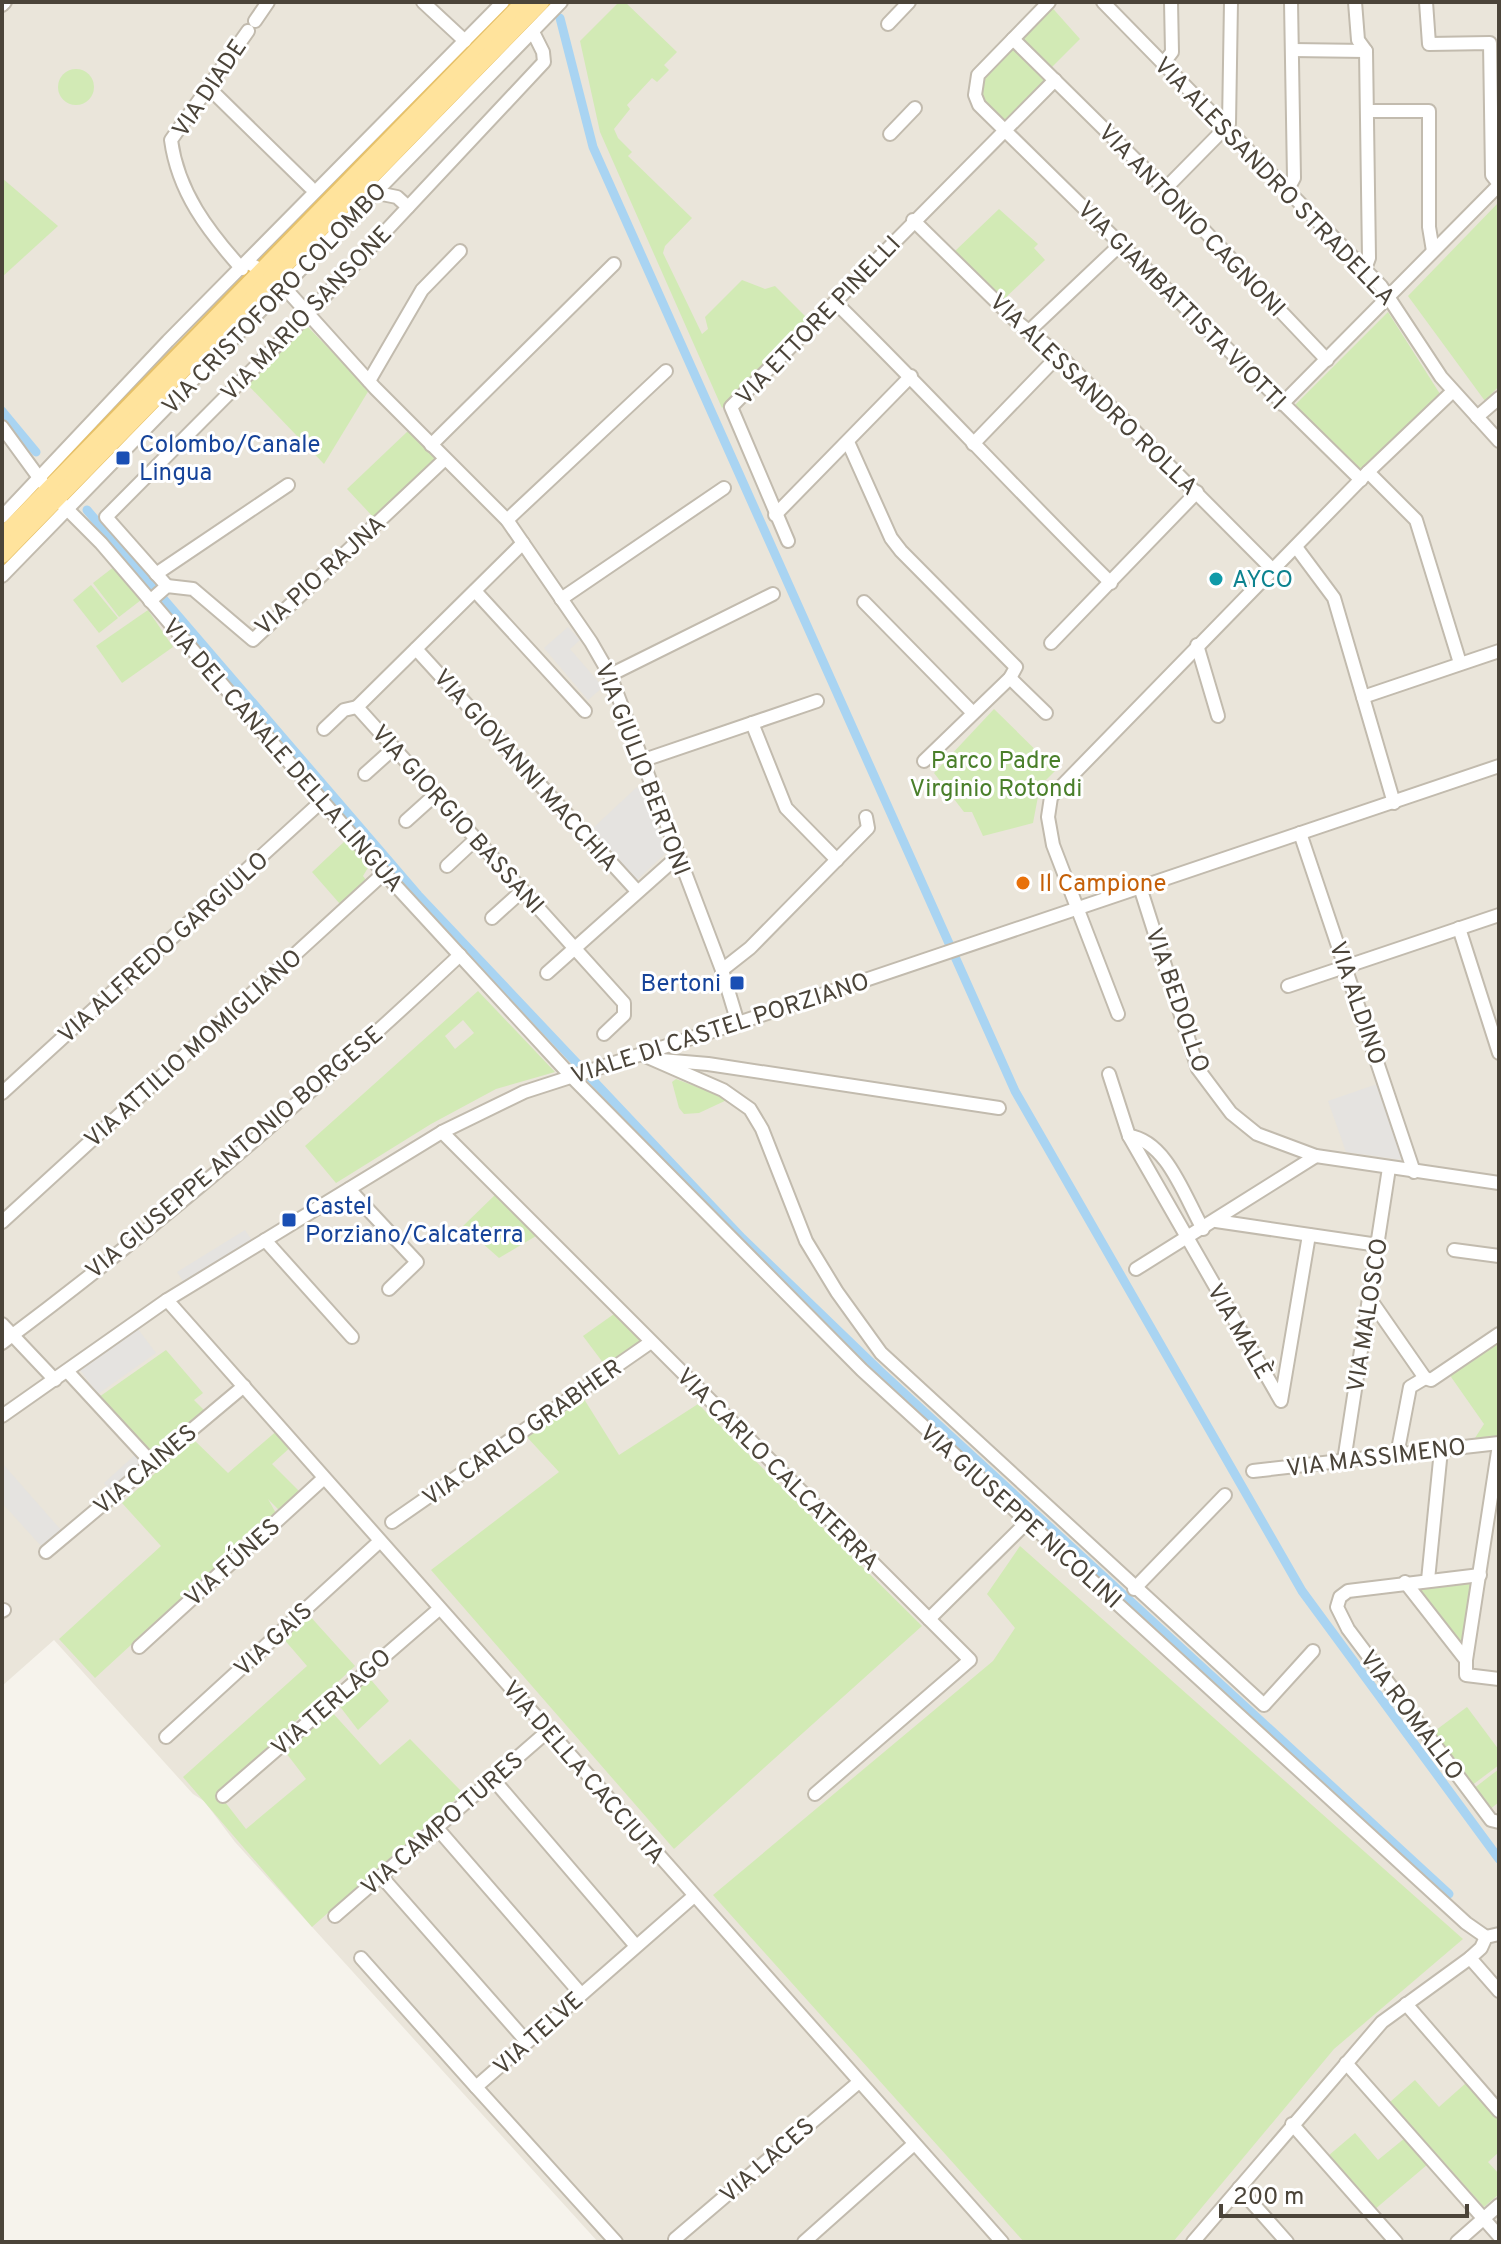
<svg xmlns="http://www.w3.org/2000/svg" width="1501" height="2244" viewBox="0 0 1501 2244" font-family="Overpass,sans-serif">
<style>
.residential{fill:#eae5da}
.green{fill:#d2eab5;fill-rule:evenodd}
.parking{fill:#e5e3e0}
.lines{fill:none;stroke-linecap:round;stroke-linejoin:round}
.canal{stroke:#a9d4f2;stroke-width:9}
.minor-casing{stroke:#c2bbae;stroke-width:16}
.major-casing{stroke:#e6c16a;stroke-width:20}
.minor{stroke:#fff;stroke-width:12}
.major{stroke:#ffe39c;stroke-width:16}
.transit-dot{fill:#1a4fb4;stroke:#fff;stroke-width:3}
.culture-dot{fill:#0f9aa8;stroke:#fff;stroke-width:3}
.food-dot{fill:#e8710a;stroke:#fff;stroke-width:3}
.labels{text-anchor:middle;stroke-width:6;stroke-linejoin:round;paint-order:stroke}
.street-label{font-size:24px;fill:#4b4439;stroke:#fff}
.transit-label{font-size:24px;fill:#164399;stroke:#fff;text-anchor:start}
.culture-label{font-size:24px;fill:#0d838f;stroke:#fff;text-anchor:start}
.park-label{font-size:24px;fill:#4a7f2a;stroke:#fff}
.food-label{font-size:24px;fill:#c56008;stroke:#fff;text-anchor:start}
</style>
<rect width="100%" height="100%" fill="#f6f3ec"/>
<!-- residential -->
<path class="residential" d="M2 2H1499V2242H598L235 1842 204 1801 193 1794 54 1640 2 1686Z"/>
<!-- green -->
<g class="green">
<path d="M619 2H625L677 52 664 65 669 70 657 82 652 78 627 105 630 109 614 129 618 138 632 152 628 156 692 218 665 246 663 253 702 334 708 329 705 317 742 280 765 289 775 286 808 319 722 408 600 132 580 41Z"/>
<path d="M1048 3 1080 39 1047 72 1055 80 1004 129 979 105 978 75Z"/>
<circle cx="76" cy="87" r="18"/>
<path d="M2 178 58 226 2 277Z"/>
<path d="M1499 202V386L1485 401 1408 296Z"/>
<path d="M999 209 1038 244 1034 248 1045 260 1002 301 955 251Z"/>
<path d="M1388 312 1440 394 1362 472 1295 405Z"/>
<path d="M306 325 369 390 324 464 246 383Z"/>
<path d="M408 431 436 460 375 519 347 489Z"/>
<path d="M115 566 141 600 119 617 93 583Z"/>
<path d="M91 585 118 618 99 633 73 600Z"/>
<path d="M148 610 173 647 122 683 96 646Z"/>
<path d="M994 709 1056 770 1040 786 1033 823 983 836 972 812H964L934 773Z"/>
<path d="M345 841 369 866 363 876 366 880 340 904 312 872Z"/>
<path d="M478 991 555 1072 496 1089 431 1124 336 1183 305 1146ZM463 1020 474 1033 455 1049 445 1036Z"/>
<path d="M676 1079 729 1099 699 1113 684 1114 679 1108 672 1082Z"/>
<path d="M496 1194 536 1236 499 1258 463 1226Z"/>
<path d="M614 1314 643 1341 607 1368 583 1336Z"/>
<path d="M1499 1339V1436L1475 1438 1484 1424 1449 1374Z"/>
<path d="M166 1350 203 1393 194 1400 205 1411 152 1456 99 1397Z"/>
<path d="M584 1399 619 1455 698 1404 922 1626 674 1849 431 1570 559 1472 527 1437Z"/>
<path d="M279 1429 293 1445 272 1464 300 1492 280 1511 268 1499 277 1515 250 1538 238 1540 241 1544 95 1678 59 1639 161 1546 122 1503 193 1439 228 1473Z"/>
<path d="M1020 1546 1463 1939 1334 2049 1173 2242H1024L713 1895 993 1661 1015 1628 987 1594Z"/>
<path d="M1474 1580 1463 1651 1414 1586Z"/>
<path d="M308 1614 355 1666 218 1793 246 1829 306 1779 283 1749 330 1710 380 1765 410 1739 463 1793 312 1927 183 1777 307 1666 282 1637Z"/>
<path d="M366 1674 389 1701 358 1730 335 1700Z"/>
<path d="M1467 1707 1499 1750V1765L1471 1786 1432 1733Z"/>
<path d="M1499 1769V1802L1489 1810 1473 1789Z"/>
<path d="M1415 2080 1439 2107 1466 2083 1499 2120V2152L1488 2162 1499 2174V2194L1484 2207 1390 2102Z"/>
<path d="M1355 2133 1378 2160 1405 2138 1428 2164 1374 2210 1328 2156Z"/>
</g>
<!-- parking -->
<g class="parking">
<path d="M568 627 580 640 570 649 603 687 588 700 544 648Z"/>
<path d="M637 787 653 805 650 808 667 852 637 880 591 830Z"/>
<path d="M1377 1084 1403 1160 1346 1152 1328 1101Z"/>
<path d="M245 1230 253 1242 185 1284 177 1272Z"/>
<path d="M138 1329 156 1353 98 1394 80 1370Z"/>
<path d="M136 1454 143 1462 111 1491 104 1483Z"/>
<path d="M2 1463 61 1530 42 1547 2 1503Z"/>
</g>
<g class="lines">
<!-- canal -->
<g class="canal">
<path d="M560 18 593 147 1015 1091 1302 1591 1499 1859"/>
<path d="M2 411 36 452"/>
<path d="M87 510 418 895 742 1238 880 1371 1449 1894"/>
</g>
<!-- minor casing -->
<g class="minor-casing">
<g id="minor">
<path d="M423 2 465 41"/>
<path d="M1049 2 978 75 975 95 979 105 1361 480"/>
<path d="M1103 2 1381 286 1441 377 1499 441"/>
<path d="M1355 2 1358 40 1366 51 1369 258 1365 269"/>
<path d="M1426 2 1429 44 1490 43 1492 175 1499 184"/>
<path d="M2 5 5 2"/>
<path d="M255 21 268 2"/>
<path d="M888 24 909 2"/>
<path d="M1013 39 1161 185 1327 360"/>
<path d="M1292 50 1366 51"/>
<path d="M1163 64 1172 52 1171 2"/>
<path d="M209 88 310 187"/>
<path d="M1367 111H1429V227L1433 251"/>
<path d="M890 134 915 108"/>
<path d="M1165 189 1229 124 1231 2"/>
<path d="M1287 191 1294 178 1291 2"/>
<path d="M377 193 397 197 408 207"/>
<path d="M913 220 1016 321 1059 355 1272 569"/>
<path d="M248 263 274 276 375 388 507 520 591 642 610 675 722 970 738 1023"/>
<path d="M242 269C208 231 178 192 171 140L248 31"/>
<path d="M835 302C929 394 1017 491 1111 583"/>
<path d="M1028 332 1121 244"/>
<path d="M369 381 422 290 460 251"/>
<path d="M1282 404 1499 185"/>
<path d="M1477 417 1499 398"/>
<path d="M2 427 48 490 101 543 384 873 572 1077 862 1370 1466 1923 1486 1937"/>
<path d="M848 442 891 538 901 551 1016 667 1010 678 924 761"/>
<path d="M973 444 1059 355"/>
<path d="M431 445 614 264"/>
<path d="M1368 472 1416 520 1460 663"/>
<path d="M775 515 911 376"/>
<path d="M2 517 168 341 503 2"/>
<path d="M507 520 666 371"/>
<path d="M788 541 731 407 1055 80"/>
<path d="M523 543 357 707 624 1003V1015L604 1034"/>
<path d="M1296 547 1334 598 1394 803"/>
<path d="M156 574 288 485"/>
<path d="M2 576 561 2"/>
<path d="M167 586 106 517 307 315 544 62 543 52 533 32"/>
<path d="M475 591 585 711"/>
<path d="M561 599 724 488"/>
<path d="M150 601 167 586 193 589 253 640 445 459"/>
<path d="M864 602 973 713"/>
<path d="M1051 643 1197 492"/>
<path d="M1197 645 1218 716"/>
<path d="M416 649 637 891"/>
<path d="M610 675 773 594"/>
<path d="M1010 678 1046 713"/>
<path d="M1363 697 1499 651"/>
<path d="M752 723 786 808 837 860"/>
<path d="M324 729 344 710 357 707"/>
<path d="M641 761 817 701"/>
<path d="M365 774 394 748"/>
<path d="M406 821 436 794"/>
<path d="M1300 833 1414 1172"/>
<path d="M447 866 476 839"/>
<path d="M1140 887 1198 1069 1231 1113 1257 1134 1316 1156 1499 1183"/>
<path d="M492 918 523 890"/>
<path d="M1459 928 1499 1053"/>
<path d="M722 970 750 948 868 828 866 817"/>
<path d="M547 973 676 858"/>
<path d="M1288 986 1499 915"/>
<path d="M1118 1014 1053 845 1048 817 1051 797 1368 472 1453 391"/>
<path d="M643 1055 723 1090 750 1109 762 1129 806 1241 837 1292 881 1353 1264 1705 1313 1651"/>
<path d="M661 1060 708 1064 999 1108"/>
<path d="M1109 1074 1129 1136 1281 1401 1309 1235"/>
<path d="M2 1093 323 800"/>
<path d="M442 1132 970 1660 815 1794"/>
<path d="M1129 1136C1167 1141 1185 1198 1203 1229"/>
<path d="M349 1189 417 1262 389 1289"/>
<path d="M1216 1221 1378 1245"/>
<path d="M2 1222 384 873"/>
<path d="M265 1240 352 1337"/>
<path d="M1454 1250 1499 1256"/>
<path d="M1136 1269 1316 1156"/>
<path d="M1370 1299 1425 1378"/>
<path d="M167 1300 1002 2242"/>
<path d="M2 1324 55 1380"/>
<path d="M2 1343C163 1223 314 1092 460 955"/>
<path d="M67 1371 152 1463"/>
<path d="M1425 1378 1431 1380 1499 1334"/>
<path d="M2 1416 167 1300 442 1132 524 1092 738 1023 1499 766"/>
<path d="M1499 1445 1466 1660V1675L1499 1679"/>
<path d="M1397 1455 1410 1387 1425 1378"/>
<path d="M1344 1461 1389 1168"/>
<path d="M1253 1471 1499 1443"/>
<path d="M392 1522 651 1342"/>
<path d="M46 1552 244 1386"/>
<path d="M1480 1575 1348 1591 1340 1597 1337 1607 1348 1629 1491 1820 1499 1822"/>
<path d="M1428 1580 1441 1450"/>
<path d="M1405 1582 1466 1660"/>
<path d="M1134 1589 1225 1495"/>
<path d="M2 1611 4 1610"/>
<path d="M929 1619 1027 1522"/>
<path d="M139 1647 324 1478"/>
<path d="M166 1737 380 1541"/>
<path d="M493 1779 636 1946"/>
<path d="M223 1796 439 1609"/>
<path d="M437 1828 581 1994"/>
<path d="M381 1876 527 2042"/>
<path d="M335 1916 549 1730"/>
<path d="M361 1958 476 2087 694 1896"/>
<path d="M1470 1958 1499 1991"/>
<path d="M1406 2004 1499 2111"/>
<path d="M1346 2063 1499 2236"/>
<path d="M476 2087 616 2242"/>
<path d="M1292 2124 1396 2242"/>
<path d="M1239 2188 1287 2242"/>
<path d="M675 2239 859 2082"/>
<path d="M804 2242 914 2144"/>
<path d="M1193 2242 1382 2022 1470 1958 1481 1948 1486 1937 1499 1934"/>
<path d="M1457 2242 1499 2205"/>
</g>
</g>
<!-- major casing -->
<g class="major-casing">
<g id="major">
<path d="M2 537 524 2"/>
<path d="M2 555 541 2"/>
</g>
</g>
<!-- minor -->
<use href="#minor" class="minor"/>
<!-- major -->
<use href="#major" class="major"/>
</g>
<!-- markers -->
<g class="transit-dot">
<rect x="115" y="450" width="16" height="16" rx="4"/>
<rect x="729" y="975" width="16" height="16" rx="4"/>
<rect x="281" y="1212" width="16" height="16" rx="4"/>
</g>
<circle class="culture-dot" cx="1216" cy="579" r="8"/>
<circle class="food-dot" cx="1023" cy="883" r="8"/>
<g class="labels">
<!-- street labels -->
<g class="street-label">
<text transform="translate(209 88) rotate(-56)" y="8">VIA DIADE</text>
<text transform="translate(1275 181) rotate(46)" y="8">VIA ALESSANDRO STRADELLA</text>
<text transform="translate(1192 220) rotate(46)" y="8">VIA ANTONIO CAGNONI</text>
<text transform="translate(274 298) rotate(-46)" y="8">VIA CRISTOFORO COLOMBO</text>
<text transform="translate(1182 305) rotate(45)" y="8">VIA GIAMBATTISTA VIOTTI</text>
<text transform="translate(306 313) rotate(-46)" y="8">VIA MARIO SANSONE</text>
<text transform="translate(818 320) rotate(-46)" y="8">VIA ETTORE PINELLI</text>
<text transform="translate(1094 394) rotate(44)" y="8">VIA ALESSANDRO ROLLA</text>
<text transform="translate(320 575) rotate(-42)" y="8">VIA PIO RAJNA</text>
<text transform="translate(283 755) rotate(49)" y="8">VIA DEL CANALE DELLA LINGUA</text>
<text transform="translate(643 769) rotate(69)" y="8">VIA GIULIO BERTONI</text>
<text transform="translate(526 770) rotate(48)" y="8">VIA GIOVANNI MACCHIA</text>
<text transform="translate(458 819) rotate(48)" y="8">VIA GIORGIO BASSANI</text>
<text transform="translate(163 947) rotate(-42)" y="8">VIA ALFREDO GARGIULO</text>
<text transform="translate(1178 1000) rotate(71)" y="8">VIA BEDOLLO</text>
<text transform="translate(1358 1003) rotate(71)" y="8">VIA ALDINO</text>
<text transform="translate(720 1028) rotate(-18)" y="8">VIALE DI CASTEL PORZIANO</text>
<text transform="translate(193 1048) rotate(-42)" y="8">VIA ATTILIO MOMIGLIANO</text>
<text transform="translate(234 1152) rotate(-40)" y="8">VIA GIUSEPPE ANTONIO BORGESE</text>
<text transform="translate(1367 1315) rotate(-81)" y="8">VIA MALOSCO</text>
<text transform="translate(1240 1331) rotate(60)" y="8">VIA MALÈ</text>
<text transform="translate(522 1432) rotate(-35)" y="8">VIA CARLO GRABHER</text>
<text transform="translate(1376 1457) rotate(-7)" y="8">VIA MASSIMENO</text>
<text transform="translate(145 1469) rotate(-40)" y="8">VIA CAINES</text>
<text transform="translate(778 1469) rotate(45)" y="8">VIA CARLO CALCATERRA</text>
<text transform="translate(1021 1516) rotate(42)" y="8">VIA GIUSEPPE NICOLINI</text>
<text transform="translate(232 1562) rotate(-42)" y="8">VIA FÚNES</text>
<text transform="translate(273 1639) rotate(-43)" y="8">VIA GAIS</text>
<text transform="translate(331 1702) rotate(-41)" y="8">VIA TERLAGO</text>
<text transform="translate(1412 1715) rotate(53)" y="8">VIA ROMALLO</text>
<text transform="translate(584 1772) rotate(49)" y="8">VIA DELLA CACCIUTA</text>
<text transform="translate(442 1823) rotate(-41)" y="8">VIA CAMPO TURES</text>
<text transform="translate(538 2033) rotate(-42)" y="8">VIA TELVE</text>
<text transform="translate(767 2160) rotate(-41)" y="8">VIA LACES</text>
</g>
<!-- transit labels -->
<g class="transit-label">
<text x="139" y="452">Colombo/Canale<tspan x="139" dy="28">Lingua</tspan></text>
<text x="721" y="991" text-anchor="end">Bertoni</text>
<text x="305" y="1214">Castel<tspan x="305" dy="28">Porziano/Calcaterra</tspan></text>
</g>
<!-- culture labels -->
<g class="culture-label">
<text x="1232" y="587">AYCO</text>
</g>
<!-- park labels -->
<g class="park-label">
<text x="996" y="768">Parco Padre<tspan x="996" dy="28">Virginio Rotondi</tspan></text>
</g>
<!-- food labels -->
<g class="food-label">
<text x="1039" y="891">Il Campione</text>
</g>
</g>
<!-- border -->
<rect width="1501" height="2244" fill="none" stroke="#4b4439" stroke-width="8"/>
<!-- scale -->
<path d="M1221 2204v12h246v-12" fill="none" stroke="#4b4439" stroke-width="4"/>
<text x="1233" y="2204" font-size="24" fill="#4b4439" stroke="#ffffff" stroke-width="6" paint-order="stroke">200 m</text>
</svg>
